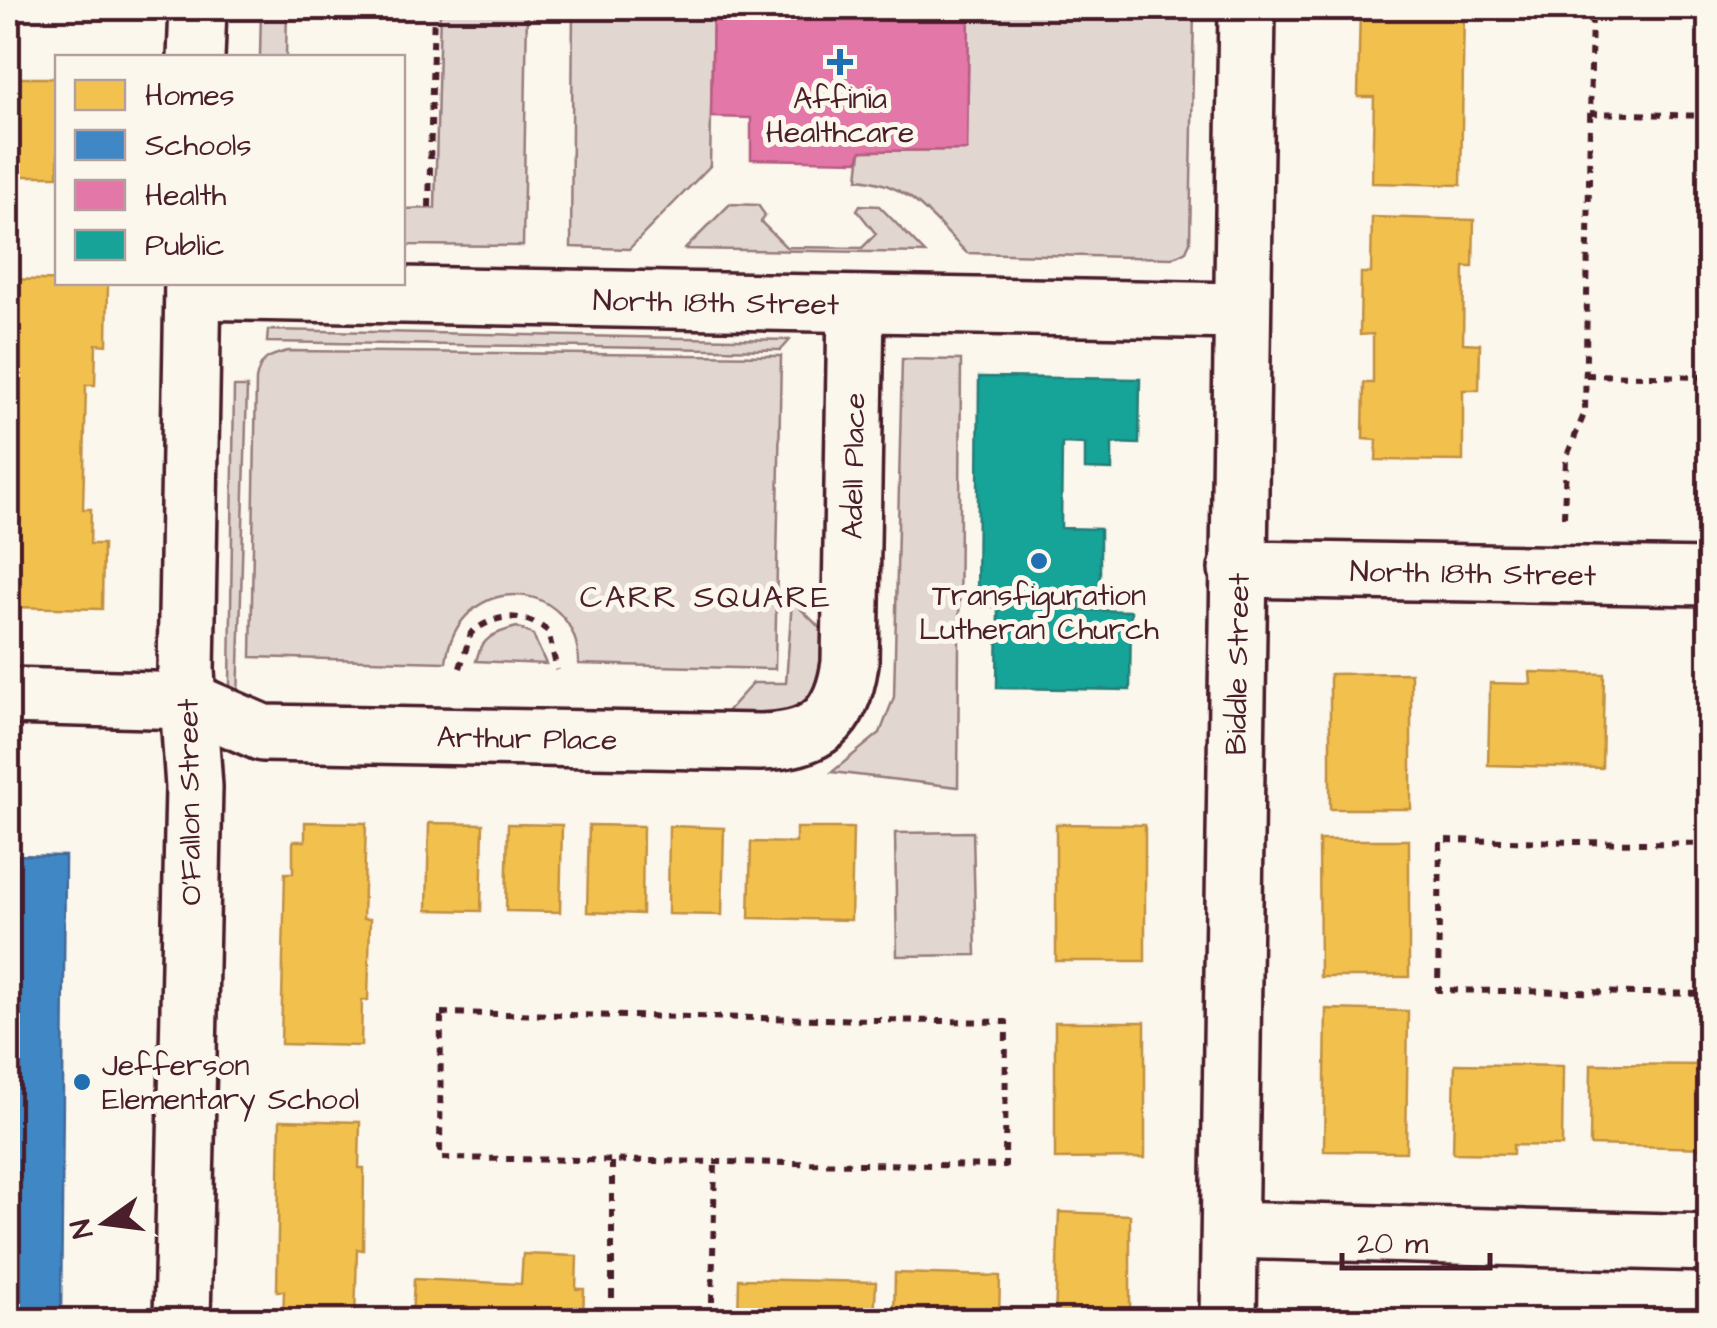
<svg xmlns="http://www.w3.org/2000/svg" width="1717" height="1328" viewBox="0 0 1717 1328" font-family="'Architects Daughter',sans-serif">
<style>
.green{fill:#e2d7d0;stroke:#967b7e;stroke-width:2.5}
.homes{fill:#f2c14e;stroke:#c09044;stroke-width:2.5}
.schools{fill:#3f88c5;stroke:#426897;stroke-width:2.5}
.health{fill:#e377a8;stroke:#b55d82;stroke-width:2.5}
.public{fill:#17a398;stroke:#267b77;stroke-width:2.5}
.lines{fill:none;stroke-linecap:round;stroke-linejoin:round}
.minor-casing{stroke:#4a1f2b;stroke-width:62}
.path{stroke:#4a1f2b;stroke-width:6;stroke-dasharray:8 8;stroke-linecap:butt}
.minor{stroke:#fbf7ec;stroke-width:55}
.poi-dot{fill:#1f6fb2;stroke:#fbf7ec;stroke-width:4}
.labels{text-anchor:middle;stroke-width:10;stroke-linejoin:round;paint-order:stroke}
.poi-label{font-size:30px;fill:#4a1f2b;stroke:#fbf7ec}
.street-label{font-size:30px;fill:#4a1f2b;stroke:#fbf7ec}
.neighbourhood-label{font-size:32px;letter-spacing:2.5px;fill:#4a1f2b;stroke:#fbf7ec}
</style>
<rect width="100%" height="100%" fill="#fbf7ec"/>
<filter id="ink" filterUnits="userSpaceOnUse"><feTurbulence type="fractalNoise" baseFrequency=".01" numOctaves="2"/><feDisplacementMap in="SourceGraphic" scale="20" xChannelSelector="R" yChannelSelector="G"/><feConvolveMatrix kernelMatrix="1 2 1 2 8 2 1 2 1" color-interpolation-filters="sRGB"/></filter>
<g filter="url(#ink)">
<!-- green -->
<g class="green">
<path d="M261 8H287L286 57H260Z"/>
<path d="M440 8H527L523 246 403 245V209L435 208Z"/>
<path d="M573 8H713L710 166 629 249 571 247Z"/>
<path d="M969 8H1194L1190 242 1186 251 1172 258 967 253C930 217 912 184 858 179L861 151 967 150Z"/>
<path d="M730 204 758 205 765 215 761 222 786 247 862 248 876 234 857 210 860 205 879 206 925 253 685 249Z"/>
<path d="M268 330 790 340 781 350 267 342Z"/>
<path d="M288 351 781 356 775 669 579 664C577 574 457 571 446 662L251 657 256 380C260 358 268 356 288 351Z"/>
<path d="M902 359 961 360 958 787 832 772 880 733 894 697Z"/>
<path d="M234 387H247L238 701 230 685Z"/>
<path d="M792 600 827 635C819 724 807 717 723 716L753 683H786Z"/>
<path d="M517 627 533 635 546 664 476 661C482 637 494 633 517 627Z"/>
<path d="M973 832 976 955 897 956 895 833Z"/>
</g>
<!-- homes -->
<g class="homes">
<path d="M1360 8H1464L1461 185 1372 183 1374 97H1358Z"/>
<rect x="8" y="78" width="50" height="98"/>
<path d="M1372 217 1474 220 1473 267H1464L1463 343 1480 344 1479 390H1463V461L1376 460 1377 440 1363 439 1364 383H1373V334L1360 335 1361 273H1371Z"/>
<path d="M8 279 108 282 107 345 96 344 95 385H86L83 509H91L90 544H103L102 609 8 607Z"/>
<path d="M1530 672 1604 674 1602 768 1488 765 1490 683 1531 684Z"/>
<path d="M1411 673V809H1330V674Z"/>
<path d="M305 822 366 823 363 919H370L368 1000H362L361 1046 281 1044 285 873H293V841H305Z"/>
<path d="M429 823 483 824 481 911 427 910Z"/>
<path d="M508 824 562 825 560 912 506 911Z"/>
<path d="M1056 824 1145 825V961H1056Z"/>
<path d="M589 825 643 826 642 914 587 912Z"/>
<path d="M669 826 724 828 722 915 668 914Z"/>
<path d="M796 828H853L851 920 749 918 751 842 796 843Z"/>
<path d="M1319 840H1409V977H1320Z"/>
<path d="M1326 1009 1408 1011 1406 1152 1324 1151Z"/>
<path d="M1055 1022H1145V1158L1055 1159Z"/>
<path d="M1455 1064 1563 1066 1562 1146 1513 1145V1154L1453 1153Z"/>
<path d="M1591 1064 1710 1065V1148L1590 1145Z"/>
<path d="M280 1120 360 1122 359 1168H364L363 1250 357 1249 355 1320H283L284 1291H277Z"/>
<path d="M1059 1212 1130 1215V1320H1055Z"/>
<path d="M523 1254 577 1256 576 1289H584L583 1320H412L414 1279 521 1284Z"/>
<path d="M895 1273 1000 1276 999 1320H894Z"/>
<path d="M739 1279 876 1282 874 1320H738Z"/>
</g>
<!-- schools -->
<path class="schools" d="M8 855 65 856 61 1320H8Z"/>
<!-- health -->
<path class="health" d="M713 8H969L967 150 861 151 858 161 751 159V118L711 117Z"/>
<!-- public -->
<path class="public" d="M979 377 1140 379 1139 444 1112 443V470L1085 469V444L1062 443 1061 528 1100 529V594L1080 593V610L1131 611 1130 690 997 688 998 607 977 606Z"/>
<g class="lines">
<!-- minor casing -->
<g class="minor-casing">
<g id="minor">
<path d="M196 58 198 8"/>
<path d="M193 291 1240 311"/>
<path d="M1237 569 1710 577"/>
<path d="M8 696 189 701 263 733 760 742C817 741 842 720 850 663L856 305"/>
<path d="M1230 1230 1710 1243"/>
<path d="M182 1320 194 787 186 671 193 282"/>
<path d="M1228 1320 1247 8"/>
</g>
</g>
<!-- path -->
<g class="path">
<path d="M1590 113 1710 116"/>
<path d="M429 207 434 8"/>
<path d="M1586 375 1710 377"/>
<path d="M1564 517 1566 458 1585 412 1592 8"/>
<path d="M460 668 471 633C496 613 522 612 548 631L557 670"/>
<path d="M1710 844 1440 840 1438 990 1710 994"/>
<path d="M441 1013 1006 1022 1005 1166 440 1158Z"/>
<path d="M612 1298V1160"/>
<path d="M712 1302 715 1162"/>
</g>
<!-- minor -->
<use href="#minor" class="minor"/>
</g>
</g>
<!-- markers -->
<g class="poi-dot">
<path d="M835 47h10v10h10v10h-10v10h-10v-10h-10v-10h10z"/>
<circle cx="1039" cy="561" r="10"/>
<circle cx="82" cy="1082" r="10"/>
</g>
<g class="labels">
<!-- poi labels -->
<g class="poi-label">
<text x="840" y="108">Affinia<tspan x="840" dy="34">Healthcare</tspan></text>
<text x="1039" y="605">Transfiguration<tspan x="1039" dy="34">Lutheran Church</tspan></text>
<text x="102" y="1075" text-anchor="start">Jefferson<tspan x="102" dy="34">Elementary School</tspan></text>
</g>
<!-- street labels -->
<g class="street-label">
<text transform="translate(716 302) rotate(1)" y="10">North 18th Street</text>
<text transform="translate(853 466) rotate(-89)" y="10">Adell Place</text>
<text transform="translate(1473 573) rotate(1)" y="10">North 18th Street</text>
<text transform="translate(1237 664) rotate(-89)" y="10">Biddle Street</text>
<text transform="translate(527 738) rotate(1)" y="10">Arthur Place</text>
<text transform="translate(189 802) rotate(-91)" y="10">O'Fallon Street</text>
</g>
<!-- neighbourhood labels -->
<g class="neighbourhood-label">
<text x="706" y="607">CARR SQUARE</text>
</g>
</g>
<!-- margin -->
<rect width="1717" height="1328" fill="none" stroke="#fbf7ec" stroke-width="40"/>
<rect x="20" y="20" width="1677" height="1288" fill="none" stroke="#4a1f2b" stroke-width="4" filter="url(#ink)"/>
<!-- legend -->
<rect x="55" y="55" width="350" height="230" fill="#fbf7ec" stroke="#b4a19f" stroke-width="2.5"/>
<rect x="75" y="80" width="50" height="30" fill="#f2c14e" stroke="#b4a19f" stroke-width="2.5"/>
<text x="145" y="105" font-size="30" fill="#4a1f2b">Homes</text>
<rect x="75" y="130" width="50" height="30" fill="#3f88c5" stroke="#b4a19f" stroke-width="2.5"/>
<text x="145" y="155" font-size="30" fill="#4a1f2b">Schools</text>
<rect x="75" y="180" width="50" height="30" fill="#e377a8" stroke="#b4a19f" stroke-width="2.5"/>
<text x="145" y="205" font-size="30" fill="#4a1f2b">Health</text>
<rect x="75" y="230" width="50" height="30" fill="#17a398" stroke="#b4a19f" stroke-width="2.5"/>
<text x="145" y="255" font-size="30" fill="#4a1f2b">Public</text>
<!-- north arrow -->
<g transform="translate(105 1223) rotate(256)" stroke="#fbf7ec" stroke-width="8" paint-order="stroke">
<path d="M0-8L18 38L0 25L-18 38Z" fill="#4a1f2b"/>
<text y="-15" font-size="28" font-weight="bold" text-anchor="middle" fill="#4a1f2b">N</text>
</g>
<!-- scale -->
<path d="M1342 1253v15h148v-15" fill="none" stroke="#4a1f2b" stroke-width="5"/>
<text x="1357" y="1253" font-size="30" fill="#4a1f2b" stroke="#fbf7ec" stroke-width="8" paint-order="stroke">20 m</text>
</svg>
